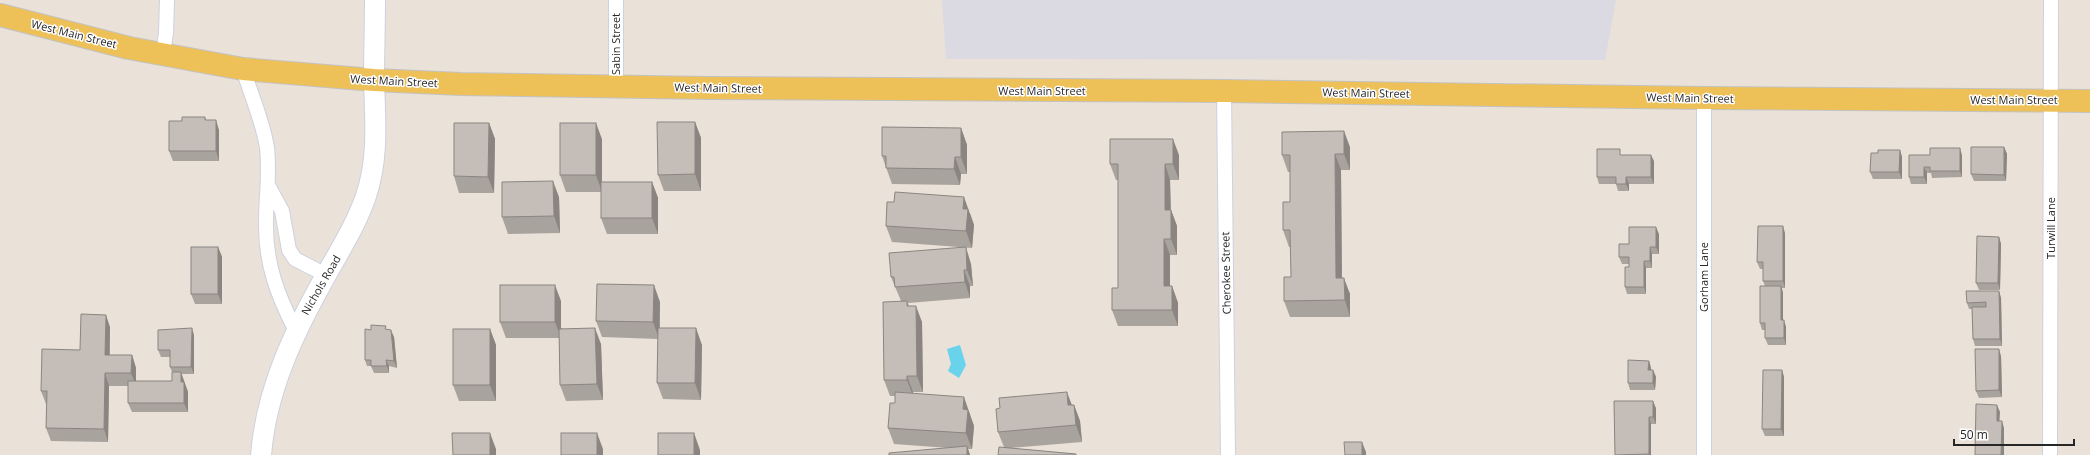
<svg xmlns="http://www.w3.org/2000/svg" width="2090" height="455" viewBox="0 0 2090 455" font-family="'Open Sans',sans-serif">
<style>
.industrial{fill:#dbd9e2}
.water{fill:#6ad3ec}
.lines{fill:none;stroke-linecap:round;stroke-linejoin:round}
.street-casing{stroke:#cdd2e0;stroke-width:16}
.secondary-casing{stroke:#cdd2e0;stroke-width:22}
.primary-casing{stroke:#c3c3c3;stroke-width:24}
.street{stroke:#fff;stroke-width:14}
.secondary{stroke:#fff;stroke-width:20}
.primary{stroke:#eec158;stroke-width:22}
.wall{fill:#a9a39e}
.shaded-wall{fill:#8a8581}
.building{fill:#c5beb8;stroke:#8a8581}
.labels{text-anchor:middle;stroke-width:3;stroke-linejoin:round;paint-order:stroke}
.street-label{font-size:11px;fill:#272727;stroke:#fff}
</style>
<rect width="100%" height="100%" fill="#eae1d8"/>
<!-- industrial -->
<path class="industrial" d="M942 0H1616L1605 60 946 59Z"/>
<!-- water -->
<path class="water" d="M960 345 966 365 959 378 948 371 951 364 947 349Z"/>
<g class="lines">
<!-- street casing -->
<g class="street-casing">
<g id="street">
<path d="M163 53 166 33 167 0"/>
<path d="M243 69C251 95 263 121 267 148 270 173 266 196 266 221 265 262 277 295 296 331"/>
<path d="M616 87V0"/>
<path d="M1224 91 1228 455"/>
<path d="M269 187 282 211 289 250 295 259 326 275"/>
<path d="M1704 455V98"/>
<path d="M2050 455 2051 0"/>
</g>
</g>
<!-- secondary casing -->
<g class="secondary-casing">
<path id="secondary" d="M261 455C266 391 294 332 325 277 340 250 356 225 366 196 379 157 375 119 374 79 374 53 375 26 375 0"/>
</g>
<!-- primary casing -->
<g class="primary-casing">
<path id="primary" d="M0 15 129 48 243 69 374 80 461 84 708 88 1224 91 1704 98 2090 101"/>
</g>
<!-- street -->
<use href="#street" class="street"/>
<!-- secondary -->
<use href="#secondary" class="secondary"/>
<!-- primary -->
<use href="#primary" class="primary"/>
</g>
<!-- wall -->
<g class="wall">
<path d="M205 117 206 120 219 130V161H173L169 151 182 121Z"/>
<path d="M695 122 701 138V191H664L658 175Z"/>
<path d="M489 123 495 139 494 193H459L454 176Z"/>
<path d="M961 128 967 145V174H961L960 185 892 184 882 156Z"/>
<path d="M602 139V182H652L658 198V234H607L601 218V192H566L560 175Z"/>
<path d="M1350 147V170H1341L1342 278 1350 294V317H1290L1284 301 1291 277V247H1289L1283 230 1290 202V172H1288L1282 155Z"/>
<path d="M2004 147 2007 154 2006 181H1974L1971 174Z"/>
<path d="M1900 150 1902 157V179H1873L1870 172Z"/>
<path d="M1179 155V180H1170L1171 210 1177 226V255H1170V286H1172L1178 303V326H1118L1112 310 1118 288V180H1116L1110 164Z"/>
<path d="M1622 155 1654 161V184H1629V191H1618L1616 184H1599L1597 177Z"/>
<path d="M1930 155H1962V177L1932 178 1931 173H1927V184H1911L1909 177Z"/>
<path d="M559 197 560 233 508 234 502 217Z"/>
<path d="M970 213 974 225 972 248 892 242 886 226Z"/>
<path d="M1785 233V288H1782L1783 293V320L1786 327V345H1768L1765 338V330H1762L1760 323 1765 286 1763 281V269H1760L1757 262Z"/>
<path d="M1659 234V254H1652V268H1646V294H1627L1625 287 1629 267V264H1622L1619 257 1629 244Z"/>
<path d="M1999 237 2001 244 2000 290H1979L1976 283Z"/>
<path d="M218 247 222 257V304H195L191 294Z"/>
<path d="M971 264 973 286H970V298L908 303 909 306 922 322 923 392H913V394L970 413V415L974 426 972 449H968L970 455H889L949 448 894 444 888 428 895 403V396H890L884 380 901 301 891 277Z"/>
<path d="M1999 291 2001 298 2002 346H1975L1973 339 1972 309H1969L1967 303Z"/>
<path d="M561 301V328L601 344 603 400 566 401 560 385 559 338H506L500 322Z"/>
<path d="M660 302V328L702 345 701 400 663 399 657 383 658 339 602 337 596 321Z"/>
<path d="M110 327V355H132L136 368V381H172V372L170 367V357H161L158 350 194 335V374H181L188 392V412H132L128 403V386H109L108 442 51 441 46 428 47 404H46L41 391 80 350Z"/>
<path d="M490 329 496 345V401H459L453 385Z"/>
<path d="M371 330H387L394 337 397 368 389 366V373H374L371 366H367L365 360Z"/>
<path d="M2001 356 2002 397 1979 398 1976 391Z"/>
<path d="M1649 361 1651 368V370H1653L1656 377 1655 390H1630L1628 383Z"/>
<path d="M1782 370 1784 377V436H1765L1762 429Z"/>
<path d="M1614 401 1656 408V424H1651V455H1615Z"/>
<path d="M1072 405H1074L1080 421 1082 442 1010 448 1076 454V455H998L1004 447 998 432Z"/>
</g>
<!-- shaded-wall -->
<g class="shaded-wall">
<path d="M216 120 219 130V161L216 151Z"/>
<path d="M695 122 701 138V191L695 174Z"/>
<path d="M489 123 495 139 494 193 488 177Z"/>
<path d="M596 123 602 139V192L596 175Z"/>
<path d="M961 128 967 145V174L961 157Z"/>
<path d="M1344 131 1350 147V170L1344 154Z"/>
<path d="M1173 139 1179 155V180L1173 164Z"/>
<path d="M2004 147 2007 154 2006 181 2004 175Z"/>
<path d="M1960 148 1962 155V177L1960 171Z"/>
<path d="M1900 150 1902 157V179L1899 172Z"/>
<path d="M1335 154 1341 170 1342 294 1336 278Z"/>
<path d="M1651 155 1654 161V184L1651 177Z"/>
<path d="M955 157 961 174 960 185 954 169Z"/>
<path d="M1165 164 1170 180 1171 226 1165 210Z"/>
<path d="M1924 167 1927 173V184L1924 177Z"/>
<path d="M1626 177 1629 184V191L1626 184Z"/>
<path d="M553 181 559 197 560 233 554 216Z"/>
<path d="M652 182 658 198V234L652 218Z"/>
<path d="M964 197 974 225 972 248 966 231 963 209Z"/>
<path d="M1171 210 1177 226V255L1171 239Z"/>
<path d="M1783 226 1785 233V288L1783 281Z"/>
<path d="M1656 227 1659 234V254L1656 247Z"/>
<path d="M1999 237 2001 244 2000 290 1998 283Z"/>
<path d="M1164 239 1170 255V303L1164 286Z"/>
<path d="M218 247 222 257V304L218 294Z"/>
<path d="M966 247 971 264 973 286 967 270Z"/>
<path d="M1650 247 1652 254V268L1650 261Z"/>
<path d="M1644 261 1646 268V294L1644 287Z"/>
<path d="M964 270 970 286V298L965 282Z"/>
<path d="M1344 278 1350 294V317L1345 300Z"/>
<path d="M555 285 561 301V338L555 322Z"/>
<path d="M654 285 660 302 659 339 653 322Z"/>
<path d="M1172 286 1178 303V326L1172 310Z"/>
<path d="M1781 286 1783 293V327L1781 320Z"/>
<path d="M1999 291 2001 298 2002 346 2000 339Z"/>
<path d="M916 306 922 322 923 392 917 376Z"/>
<path d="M106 315 110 327 109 367 105 355Z"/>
<path d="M1784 320 1786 327V345L1784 338Z"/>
<path d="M192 328 194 335V374L191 367Z"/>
<path d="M595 328 601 344 603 400 597 384Z"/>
<path d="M696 328 702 345 701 400 695 383Z"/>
<path d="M490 329 496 345V401L490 385Z"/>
<path d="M391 330 394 337 397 368 394 361Z"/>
<path d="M1999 349 2001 356 2002 397 1999 390Z"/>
<path d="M132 355 136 368V386L131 373Z"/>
<path d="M386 360 389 366V373L387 366Z"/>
<path d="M1649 361 1651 368V377L1648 370Z"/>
<path d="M1653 370 1656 377 1655 390 1653 383Z"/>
<path d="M1782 370 1784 377V436L1781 429Z"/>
<path d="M181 372 188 392V412L184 403 181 382Z"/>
<path d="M105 373 109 386 108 442 104 429Z"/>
<path d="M907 376 913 392V396L907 380Z"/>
<path d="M1067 392 1073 408 1068 405Z"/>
<path d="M964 397 974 426 972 449 966 433 963 409Z"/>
<path d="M1653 401 1656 408V424L1653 417Z"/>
<path d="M1074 405 1080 421 1082 442 1076 425Z"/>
<path d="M1997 405 2000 412 1999 428 1997 421Z"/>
<path d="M1649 417 1651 424V455H1649Z"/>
<path d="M2002 421 2004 428V455H2001Z"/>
<path d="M490 433 496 449V455H490Z"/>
<path d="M597 433 603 449V455H597Z"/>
<path d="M694 433 700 450V455H694Z"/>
<path d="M1362 442 1366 452V455H1362Z"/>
<path d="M967 446 970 455H967Z"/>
</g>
<!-- building -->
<g class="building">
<path d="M182 117H205V120H216V151H169V121H182Z"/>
<path d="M657 122H695V174L658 175Z"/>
<path d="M454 123H489L488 177 454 176Z"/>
<rect x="560" y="123" width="36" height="52"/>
<path d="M882 127 961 128V157H955L954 169 886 168V156H882Z"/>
<path d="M1344 131V154H1335L1336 278H1344L1345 300 1284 301V277H1291L1290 230H1283V202H1290V155H1282V132Z"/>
<path d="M1110 139H1173V164H1165V210H1171V239H1164V286H1172V310H1112V288H1118V164H1110Z"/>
<path d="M1971 147H2004V175L1971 174Z"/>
<path d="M1930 148H1960V171H1930V167H1924V177H1909V155H1930Z"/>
<path d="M1597 149H1620V155H1651V177H1626V184H1616V177H1597Z"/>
<path d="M1878 150H1900L1899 172H1870L1871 153H1878Z"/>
<path d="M553 181 554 216 502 217V182Z"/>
<rect x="601" y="182" width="51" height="36"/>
<path d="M895 192 964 197 963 209H968L966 231 886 226 887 202H894Z"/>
<path d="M1758 226H1783V281H1763V262H1757Z"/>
<path d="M1629 227H1656V247H1650V261H1644V287H1625V267H1629V257H1619V244H1629Z"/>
<path d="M1977 236 1999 237 1998 283H1976Z"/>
<rect x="191" y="247" width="27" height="47"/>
<path d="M966 247 967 270H964L965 282 895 287 894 277H891L889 253Z"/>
<path d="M597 284 654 285 653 322 596 321Z"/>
<rect x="500" y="285" width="55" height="37"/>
<path d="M1760 286H1781V320H1784V338H1765V323H1760Z"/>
<path d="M1966 291H1999L2000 339H1973L1972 307H1986V302L1967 303Z"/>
<path d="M907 301V306H916L917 376H907V380H884L883 302Z"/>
<path d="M81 314 106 315 105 355H132L131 373H105L104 429 46 428 47 391H41L42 349 80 350Z"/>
<path d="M371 325 386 326 385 329 391 330 394 361 386 360 387 366H371V360H365V329L371 330Z"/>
<path d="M192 328 191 367H170V350H158V330Z"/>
<path d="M595 328 597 384 560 385 559 329Z"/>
<path d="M658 328H696L695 383H657Z"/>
<rect x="453" y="329" width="37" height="56"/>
<path d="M1975 349H1999V390L1976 391Z"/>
<path d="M1628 360 1649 361 1648 370H1653V383H1628Z"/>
<path d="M1763 370H1782L1781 429H1762Z"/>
<path d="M172 372H181V382H184V403H128V381H172Z"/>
<path d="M895 392 964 397 963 409 968 410 966 433 888 428 890 403H895Z"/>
<path d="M1067 392 1068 405H1074L1076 425 998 432 996 409 1000 408 999 398Z"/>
<path d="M1614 401H1653V417H1649V454L1615 455Z"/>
<path d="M1976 404 1997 405V421H2002L2001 455H1975Z"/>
<path d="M452 433H490V455H453Z"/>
<rect x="561" y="433" width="36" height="22"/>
<rect x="658" y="433" width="36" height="22"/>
<path d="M1344 442H1362V455H1345Z"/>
<path d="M967 446V455H889V453Z"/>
<path d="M999 447 1076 454V455H998Z"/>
</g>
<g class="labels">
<!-- street labels -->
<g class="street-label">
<text transform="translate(74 34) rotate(14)" y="4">West Main Street</text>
<text transform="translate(616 44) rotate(-90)" y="4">Sabin Street</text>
<text transform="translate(394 81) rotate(3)" y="4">West Main Street</text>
<text transform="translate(718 88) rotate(1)" y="4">West Main Street</text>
<text x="1042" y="95">West Main Street</text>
<text transform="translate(1366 93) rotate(1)" y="4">West Main Street</text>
<text transform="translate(1690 98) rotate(1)" y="4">West Main Street</text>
<text x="2014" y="104">West Main Street</text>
<text transform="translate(2051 228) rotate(-90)" y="4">Turwill Lane</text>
<text transform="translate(1226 273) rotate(-91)" y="4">Cherokee Street</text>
<text transform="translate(1704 277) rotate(-90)" y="4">Gorham Lane</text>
<text transform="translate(321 285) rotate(-60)" y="4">Nichols Road</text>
</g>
</g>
<!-- scale -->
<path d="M1954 439v6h120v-6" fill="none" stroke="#272727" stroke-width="2"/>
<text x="1960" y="439" font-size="12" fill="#272727" stroke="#ffffff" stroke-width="3" paint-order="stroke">50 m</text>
</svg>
